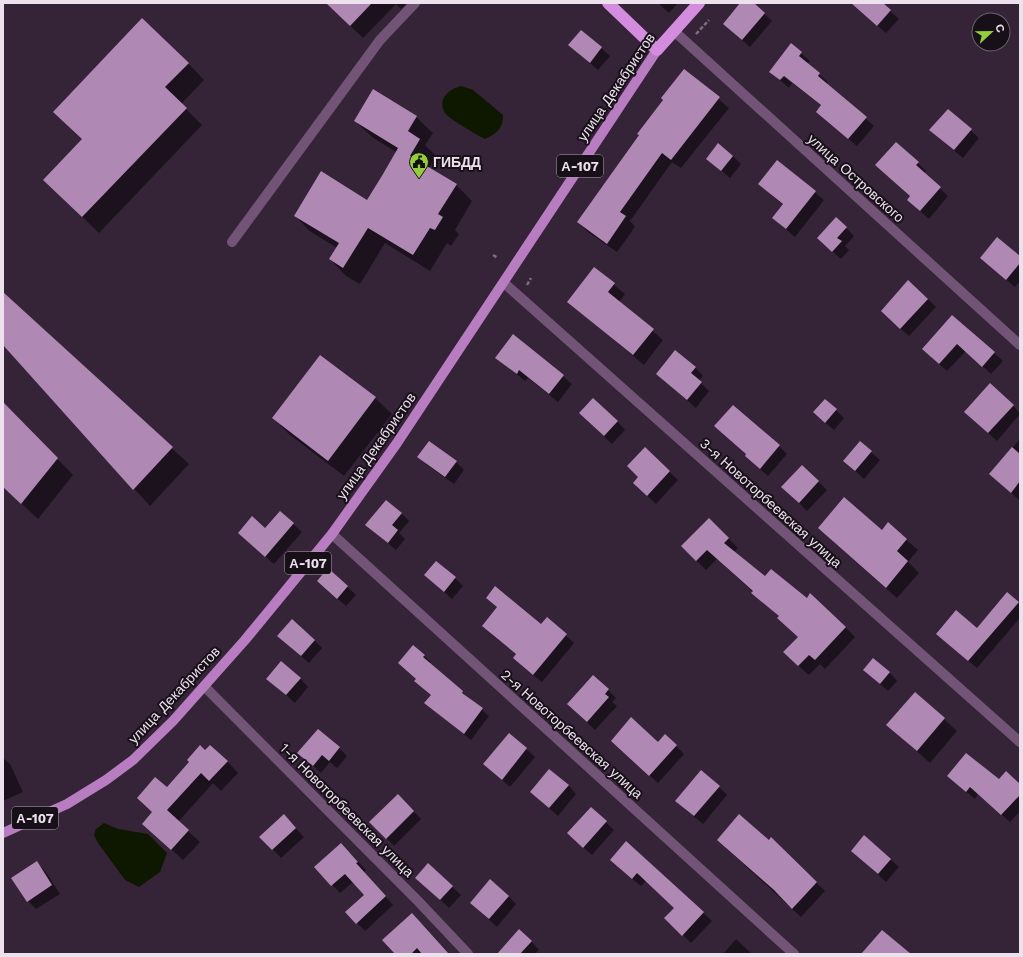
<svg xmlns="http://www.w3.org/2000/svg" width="1023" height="957" viewBox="0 0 1023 957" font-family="'Work Sans',sans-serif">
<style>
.water{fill:#0e1801}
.shadow{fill:#0007}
.building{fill:#af88b4}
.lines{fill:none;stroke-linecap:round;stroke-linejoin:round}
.path{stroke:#7e6f80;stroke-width:2.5;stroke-dasharray:4 2;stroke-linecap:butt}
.lane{stroke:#725576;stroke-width:10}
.street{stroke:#725576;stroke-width:10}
.primary{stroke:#b87cc0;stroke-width:10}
.highway{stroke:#d48cde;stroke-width:12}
.labels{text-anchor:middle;stroke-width:4;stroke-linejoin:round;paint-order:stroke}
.shield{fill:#181019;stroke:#ada2ae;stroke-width:1}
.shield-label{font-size:13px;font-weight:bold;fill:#ede1ee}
.street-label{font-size:14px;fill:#ede1ee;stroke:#181019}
.poi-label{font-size:14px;font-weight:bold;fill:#ede1ee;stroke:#181019;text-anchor:start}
</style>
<rect width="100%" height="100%" fill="#352337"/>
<!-- water -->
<g class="water">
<path d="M461 86 473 90 503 115C503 129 497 133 485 139 477 135 449 119 445 113 437 100 448 89 461 86Z"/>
<path d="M104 823 118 829 148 834 167 853 160 872 139 887 125 880 98 843 94 835 96 829Z"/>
</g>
<!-- shadow -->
<g class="shadow">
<path d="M339 3H407L401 9 396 4 363 38 345 21Z"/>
<path d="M658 3H678L669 13Z"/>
<path d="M742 3H752L772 21 750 47 724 24Z"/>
<path d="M863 3H882L899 19 886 33 866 16Z"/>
<path d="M581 31 610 56 598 70 578 53Z"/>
<path d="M791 45 810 61 807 64 828 82 826 84 874 126 857 146 825 120 822 106 792 83 789 88 771 72Z"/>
<path d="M188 63 204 80 181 104 202 125 99 233 44 180Z"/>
<path d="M684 70 729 108 681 168 672 162 630 221 635 227 617 252 588 232 578 222Z"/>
<path d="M948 110 979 138 963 158 939 138Z"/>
<path d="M416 117 433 133 425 145 436 156 429 168 456 185 472 201 455 230 459 234 451 246 447 243 430 271 385 243 360 284 346 276 330 259 337 248 311 232 295 216 367 201 396 152 372 137 355 121Z"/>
<path d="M733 156 741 164 730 178 707 158Z"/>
<path d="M777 162 824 200 795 237 773 218 783 205 759 184Z"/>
<path d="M918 163 926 171 924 174 948 196 929 219 908 200 911 197 876 165Z"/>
<path d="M846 228 854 236 845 246 849 250 841 259 826 246Z"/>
<path d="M1020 257V281L1015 287 981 258Z"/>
<path d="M594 268 625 294 619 302 663 340 644 365 569 302Z"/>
<path d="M3 293 189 464 150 506 3 344Z"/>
<path d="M928 299 936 307 909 336 890 319Z"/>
<path d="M953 316 1003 361 991 374 966 351 947 371 931 357Z"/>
<path d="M514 335 572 384 558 402 528 378 525 381 497 358Z"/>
<path d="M695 367 703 376 699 381 709 391 696 408 657 374Z"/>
<path d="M375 398 392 414 344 476 290 435 273 418Z"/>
<path d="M825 400 844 418 834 430 822 420Z"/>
<path d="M3 403 73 475 38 519 3 486Z"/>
<path d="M1013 405 1020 414 997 441 974 420Z"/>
<path d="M588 421H617L625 430 612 444Z"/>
<path d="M1020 439V499L1019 500 990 474Z"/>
<path d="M779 446 787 454 768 476 754 464Z"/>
<path d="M645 449 678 480 656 504 642 491Z"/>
<path d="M871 452 880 460 864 479 844 461Z"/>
<path d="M419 457 456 462 464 470 454 484 427 465Z"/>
<path d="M802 466 827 490 807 511 791 495Z"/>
<path d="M280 512 302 532 274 564 247 541 265 529Z"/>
<path d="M401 513 409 521 399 533 405 539 396 550 367 525Z"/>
<path d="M709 519 738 548 734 552 765 578 807 599 845 627 855 637 825 669 820 664 809 675 794 662 799 637 780 617 717 559 706 570 682 546Z"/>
<path d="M888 524 918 550 908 562 919 573 897 598 830 539 882 531Z"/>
<path d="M328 569 356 595 346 606 326 589Z"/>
<path d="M425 575 455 578 463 586 452 599Z"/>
<path d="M1007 593 1020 605V618L977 668 946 642 977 629Z"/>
<path d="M487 598 541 625 547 619 574 643 542 682 522 666 517 655 491 634 498 608Z"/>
<path d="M314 640 322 648 309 663 287 644Z"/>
<path d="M424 656 431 662 429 663 489 716 471 740 425 703 432 695 399 663Z"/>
<path d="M864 670 889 672 897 681 888 691Z"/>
<path d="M300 678 308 687 295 703 268 679Z"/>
<path d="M608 690 616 698 612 702 617 706 595 730 568 704Z"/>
<path d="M915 693 957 731 930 763 888 725Z"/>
<path d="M509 734 535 757 510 787 484 764Z"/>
<path d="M658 743 676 746 684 754 658 783 620 749Z"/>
<path d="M339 748 347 756 337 768 330 762 321 773 299 753Z"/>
<path d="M205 751 227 761 238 773 221 791 213 783 178 822 200 842 183 860 155 835 153 813 167 789Z"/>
<path d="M3 758 10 764 23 792 3 801Z"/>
<path d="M999 781 1020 785V811L1010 822 978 794 975 799 956 783Z"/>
<path d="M568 785 576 794 558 816 531 792Z"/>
<path d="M719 787 727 795 703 824 685 809Z"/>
<path d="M398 796 421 819 394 846 371 822Z"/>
<path d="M591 808 614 830 592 855 576 841Z"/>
<path d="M292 824 304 837 281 858 261 837Z"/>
<path d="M771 839 825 891 801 917 726 848 769 841Z"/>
<path d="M626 842 712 921 691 943 674 926 675 908 646 881 641 886 619 868Z"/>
<path d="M852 851 890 859 899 867 886 882Z"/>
<path d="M349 852 366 870 364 872 393 905 365 931 357 923 366 895 353 882 340 893 316 867Z"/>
<path d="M37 863 45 871 60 894 36 909 28 901Z"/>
<path d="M428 865 461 895 449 908 425 886Z"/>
<path d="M508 896 516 904 497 927 471 903Z"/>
<path d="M424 926 449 954H396Z"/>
<path d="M736 939 752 954H723Z"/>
<path d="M531 941 539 950 535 954H498Z"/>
</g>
<!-- building -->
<g class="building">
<path d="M326 3H372L350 26Z"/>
<path d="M740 3H754L765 13 742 40 723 24Z"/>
<path d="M851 3H883L891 10 877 26Z"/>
<path d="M142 18 189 63 165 87 187 108 82 217 43 180 82 139 53 112Z"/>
<path d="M581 30 602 47 590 63 568 45Z"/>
<path d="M791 43 802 52 799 56 820 73 818 76 867 117 848 139 816 112 821 105 784 76 780 80 769 72Z"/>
<path d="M684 69 720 97 671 160 662 153 620 212 626 216 607 244 577 222 639 135 637 134 663 100 661 98Z"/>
<path d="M373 89 417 116 408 131 420 139 410 156 457 184 438 214 443 217 435 230 430 228 413 255 368 228 343 268 329 259 339 243 294 216 321 171 367 200 383 174 398 148 354 121Z"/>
<path d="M948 109 972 129 954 150 929 130Z"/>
<path d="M896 142 919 162 916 165 941 187 920 211 907 200 910 196 875 165Z"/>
<path d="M718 143 733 156 721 171 706 159Z"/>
<path d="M777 160 816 191 786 229 772 218 783 204 758 184Z"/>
<path d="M836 217 847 227 837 238 842 241 832 252 817 238Z"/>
<path d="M997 237 1020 256V263L1006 280 980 258Z"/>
<path d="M594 267 615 283 608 292 654 329 633 355 567 302Z"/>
<path d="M908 280 928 299 900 329 881 311Z"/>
<path d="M3 292 173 447 133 490 3 345Z"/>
<path d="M952 315 995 352 982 367 957 344 939 364 922 349Z"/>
<path d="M513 334 564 375 549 394 519 370 517 374 495 358Z"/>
<path d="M675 350 696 367 691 373 702 382 687 400 656 374Z"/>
<path d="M320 355 376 397 328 461 272 418Z"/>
<path d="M990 383 1014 405 988 433 964 412Z"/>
<path d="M593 398 618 421 604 436 579 413Z"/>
<path d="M825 399 837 409 825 423 813 412Z"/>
<path d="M3 402 58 458 21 504 3 487Z"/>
<path d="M733 405 780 445 760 469 745 456 746 454 714 426Z"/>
<path d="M429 441 457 461 445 477 417 457Z"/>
<path d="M860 441 872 451 855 471 843 461Z"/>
<path d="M645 447 670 471 647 496 633 483 638 477 627 466Z"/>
<path d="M1012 447 1020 454V481L1011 493 989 474Z"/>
<path d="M802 465 819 481 799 503 781 487Z"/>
<path d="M844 497 882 530 888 522 907 539 897 551 908 561 886 588 818 528Z"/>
<path d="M386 500 402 513 392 525 398 530 388 543 365 525Z"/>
<path d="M280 511 294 523 265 557 238 533 252 516 265 528Z"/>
<path d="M709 518 729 538 724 543 765 576 771 569 807 598 810 593 846 627 815 660 809 655 798 666 783 652 798 637 777 618 779 616 751 593 753 591 707 550 696 561 681 546Z"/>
<path d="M436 561 456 577 444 592 424 575Z"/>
<path d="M328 568 348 586 337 599 317 581Z"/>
<path d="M495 586 541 624 547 617 567 634 533 675 513 658 516 654 482 626 497 607 486 598Z"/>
<path d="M1007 592 1019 602 968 661 936 634 956 610 977 628Z"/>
<path d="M292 619 315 640 301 656 277 636Z"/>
<path d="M413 645 425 655 423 657 463 691 462 693 483 708 464 734 424 703 431 695 414 681 416 679 398 663Z"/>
<path d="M873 658 890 672 880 684 863 670Z"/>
<path d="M281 661 301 678 286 695 266 679Z"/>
<path d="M593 675 609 689 605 694 609 697 587 722 567 704Z"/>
<path d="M915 692 945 718 917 751 886 725Z"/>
<path d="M631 717 658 742 665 734 677 745 649 776 611 741Z"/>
<path d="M318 729 340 747 329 761 322 755 313 766 297 753Z"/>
<path d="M509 733 527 748 502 780 483 764Z"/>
<path d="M200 745 205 750 210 745 228 761 209 781 201 773 167 810 189 830 171 850 142 824 152 812 137 798 155 777 167 787 189 762 187 760Z"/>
<path d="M966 753 999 779 1006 771 1020 784V795L1001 815 970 787 966 792 947 776Z"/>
<path d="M549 769 569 785 549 808 530 792Z"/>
<path d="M701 770 720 786 694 816 675 801Z"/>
<path d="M398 794 414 811 386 839 369 822Z"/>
<path d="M591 807 607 821 583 848 567 833Z"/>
<path d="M284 814 296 828 272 850 259 837Z"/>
<path d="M739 814 769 840 771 837 817 882 792 909 774 890 717 840Z"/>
<path d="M864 835 891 859 878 874 851 851Z"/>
<path d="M626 841 704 912 682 936 664 918 674 908 637 873 632 879 610 860Z"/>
<path d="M341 843 358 862 356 863 386 896 356 924 345 912 364 895 345 874 331 886 314 867Z"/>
<path d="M37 861 52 885 27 902 11 878Z"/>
<path d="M428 863 453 886 440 900 415 878Z"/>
<path d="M490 879 509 896 489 919 470 903Z"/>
<path d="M412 913 449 954H422L417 948 411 954H395L382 940Z"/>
<path d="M519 929 532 941 520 954H497Z"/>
<path d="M882 930 911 954H861Z"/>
</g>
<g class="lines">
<!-- path -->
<g class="path">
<path d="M696 34 709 20"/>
<path d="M493 255 498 258"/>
<path d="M527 285 531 278"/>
</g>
<!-- lane -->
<path class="lane" d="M232 242 380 40 415 3"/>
<!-- street -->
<g class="street">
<path d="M674 31 1020 345"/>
<path d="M504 283 1020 742"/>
<path d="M332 534 794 954"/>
<path d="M205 687 418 901 468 954"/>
</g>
<!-- primary -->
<path class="primary" d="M3 833 67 804 106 780 133 760 173 721 245 640 332 534 397 443 657 50"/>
<!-- highway -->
<path class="highway" d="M608 3 657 50 699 3"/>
</g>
<!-- icons -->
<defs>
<g id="civic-pin" transform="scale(1)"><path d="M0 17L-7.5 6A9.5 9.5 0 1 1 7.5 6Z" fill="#95cc3a" stroke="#181019"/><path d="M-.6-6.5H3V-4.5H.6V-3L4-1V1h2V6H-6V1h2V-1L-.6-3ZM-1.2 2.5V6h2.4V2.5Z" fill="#111"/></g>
</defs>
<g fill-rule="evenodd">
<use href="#civic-pin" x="419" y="162"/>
</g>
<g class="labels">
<!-- shield labels -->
<g class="shield">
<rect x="557" y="155" width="46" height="22" rx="3"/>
<rect x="285" y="552" width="46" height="22" rx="3"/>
<rect x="12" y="807" width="46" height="22" rx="3"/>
</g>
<g class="shield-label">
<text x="580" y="171">А-107</text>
<text x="308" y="568">А-107</text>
<text x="35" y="823">А-107</text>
</g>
<!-- street labels -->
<g class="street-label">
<text transform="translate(616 87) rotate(-56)" y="5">улица Декабристов</text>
<text transform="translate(856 178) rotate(42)" y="5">улица Островского</text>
<text transform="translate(376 446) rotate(-55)" y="5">улица Декабристов</text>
<text transform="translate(771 503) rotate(42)" y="5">3-я Новоторбеевская улица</text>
<text transform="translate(174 695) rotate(-47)" y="5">улица Декабристов</text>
<text transform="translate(572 734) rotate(42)" y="5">2-я Новоторбеевская улица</text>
<text transform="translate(347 810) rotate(45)" y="5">1-я Новоторбеевская улица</text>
</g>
<!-- poi labels -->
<g class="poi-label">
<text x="433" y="167">ГИБДД</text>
</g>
</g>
<!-- border -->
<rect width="1023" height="957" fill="none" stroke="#ede1ee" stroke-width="8"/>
<!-- north arrow -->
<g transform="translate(991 32) rotate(68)"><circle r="19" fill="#181019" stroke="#6d646e"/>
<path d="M0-3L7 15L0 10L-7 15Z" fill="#95cc3a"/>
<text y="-6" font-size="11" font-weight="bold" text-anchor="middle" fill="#ede1ee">С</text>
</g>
</svg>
